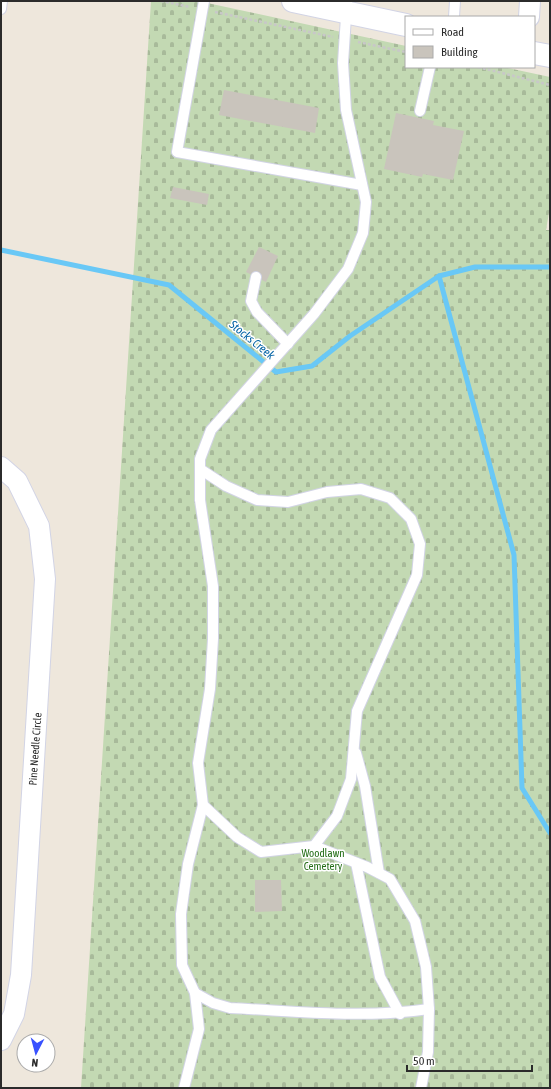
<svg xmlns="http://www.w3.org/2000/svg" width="551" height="1089" viewBox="0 0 551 1089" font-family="'Asap Condensed',sans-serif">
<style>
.cemetery{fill:url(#cemetery-stones)}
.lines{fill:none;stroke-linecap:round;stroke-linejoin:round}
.stream{stroke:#69c8f6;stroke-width:5}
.building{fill:#c9c4bc}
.lane-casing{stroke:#d2d4e5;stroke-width:12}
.street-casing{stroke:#d2d4e5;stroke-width:22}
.secondary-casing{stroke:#d2d4e5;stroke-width:24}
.path{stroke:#c8c8c8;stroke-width:2.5;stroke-dasharray:3 2;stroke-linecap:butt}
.lane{stroke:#fff;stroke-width:10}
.street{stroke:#fff;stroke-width:20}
.secondary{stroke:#fff;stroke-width:22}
.labels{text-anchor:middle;stroke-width:3;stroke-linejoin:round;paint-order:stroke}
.street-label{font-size:11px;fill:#2b2b2b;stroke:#fff}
.park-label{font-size:11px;fill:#236d16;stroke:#fff}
.water-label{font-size:12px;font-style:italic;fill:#0564a5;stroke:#fff}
</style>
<defs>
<pattern id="cemetery-stones" width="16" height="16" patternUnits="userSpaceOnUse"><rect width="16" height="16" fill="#c3d9b3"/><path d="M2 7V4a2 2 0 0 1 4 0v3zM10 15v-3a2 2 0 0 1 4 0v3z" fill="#a8ba9a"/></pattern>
</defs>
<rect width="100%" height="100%" fill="#eee7dc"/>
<!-- cemetery -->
<path class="cemetery" d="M151 1H198L406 46V67H503L550 77V207L546 230H550V1088H81Z"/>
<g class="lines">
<!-- stream -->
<g class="stream">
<path d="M1 250 169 285 276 372 312 366 350 336 439 276 475 267H550"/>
<path d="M439 276 514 555 522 788 550 833"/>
</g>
</g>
<!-- building -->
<g class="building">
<path d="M224 90 319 108 315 133 219 115Z"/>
<path d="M396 113 434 121 433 125 464 131 453 180 423 174 422 177 384 169Z"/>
<path d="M173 187 209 194 207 205 170 198Z"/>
<path d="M259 247 278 256 266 282 246 272Z"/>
<path d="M255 880H281L282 911 255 912Z"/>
</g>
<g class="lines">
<!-- lane casing -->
<g class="lane-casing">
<g id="lane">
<path d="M204 1 177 152 362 185"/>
<path d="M1 9 2 1"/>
<path d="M454 17 455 1"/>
<path d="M420 111 430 67"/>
<path d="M256 277 251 301 257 312 288 344"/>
<path d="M200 469 226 486 257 500 288 502 327 492 361 489 390 498 411 519 420 544 417 575 357 711 351 779 337 816 314 846 261 852 237 837 203 805 198 763 210 689 213 639V586L200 500V459L211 430 314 314 348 269 363 233 366 202 346 110 343 63 347 1"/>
<path d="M356 753 365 786 379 873"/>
<path d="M314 846 367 867 390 879 415 921 426 967 429 1009 428 1052 421 1088"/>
<path d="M356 863 380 977 400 1014"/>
<path d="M195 993 213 1003 230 1008C296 1011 363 1019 429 1009"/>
<path d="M184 1088 199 1029 195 993 182 965 181 914 188 864 203 805"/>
</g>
</g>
<!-- street casing -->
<g class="street-casing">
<g id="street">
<path d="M529 17 530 1"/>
<path d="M1 467 17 481 39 526 45 579 21 975 14 1014 1 1040"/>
</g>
</g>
<!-- secondary casing -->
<g class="secondary-casing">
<g id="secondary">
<path d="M293 1 406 25"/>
<path d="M534 53 550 56"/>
</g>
</g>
<!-- path -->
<g class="path">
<path d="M161 1 190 7"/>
<path d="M215 12 333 37"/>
<path d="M358 42 406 52"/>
<path d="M478 67 550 85"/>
</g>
<!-- lane -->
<use href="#lane" class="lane"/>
<!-- street -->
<use href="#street" class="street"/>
<!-- secondary -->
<use href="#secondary" class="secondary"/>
</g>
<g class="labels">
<!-- street labels -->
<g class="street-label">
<text transform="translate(35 749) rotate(-86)" y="4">Pine Needle Circle</text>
</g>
<!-- park labels -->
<g class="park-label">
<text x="323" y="857">Woodlawn<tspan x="323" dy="13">Cemetery</tspan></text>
</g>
<!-- water labels -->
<g class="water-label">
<text transform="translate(252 340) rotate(39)" y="4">Stocks Creek</text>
</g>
</g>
<!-- border -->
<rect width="551" height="1089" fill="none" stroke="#2b2b2b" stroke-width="4"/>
<!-- legend -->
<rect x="405" y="16" width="130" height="52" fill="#ffffff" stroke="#aaaaaa"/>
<rect x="413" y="29" width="20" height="6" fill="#ffffff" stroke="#aaaaaa"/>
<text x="441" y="36" font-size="12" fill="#2b2b2b">Road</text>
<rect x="413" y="46" width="20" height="12" fill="#c9c4bc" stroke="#aaaaaa"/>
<text x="441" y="56" font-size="12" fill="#2b2b2b">Building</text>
<!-- north arrow -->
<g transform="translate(36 1053) rotate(186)"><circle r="19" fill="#ffffff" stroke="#aaaaaa"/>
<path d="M0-3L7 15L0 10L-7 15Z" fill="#3851ff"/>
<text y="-6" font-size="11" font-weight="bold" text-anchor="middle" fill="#2b2b2b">N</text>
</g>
<!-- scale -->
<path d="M407 1065v6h125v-6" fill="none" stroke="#2b2b2b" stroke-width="2"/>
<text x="413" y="1065" font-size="12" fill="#2b2b2b" stroke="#ffffff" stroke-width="3" paint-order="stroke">50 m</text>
</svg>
